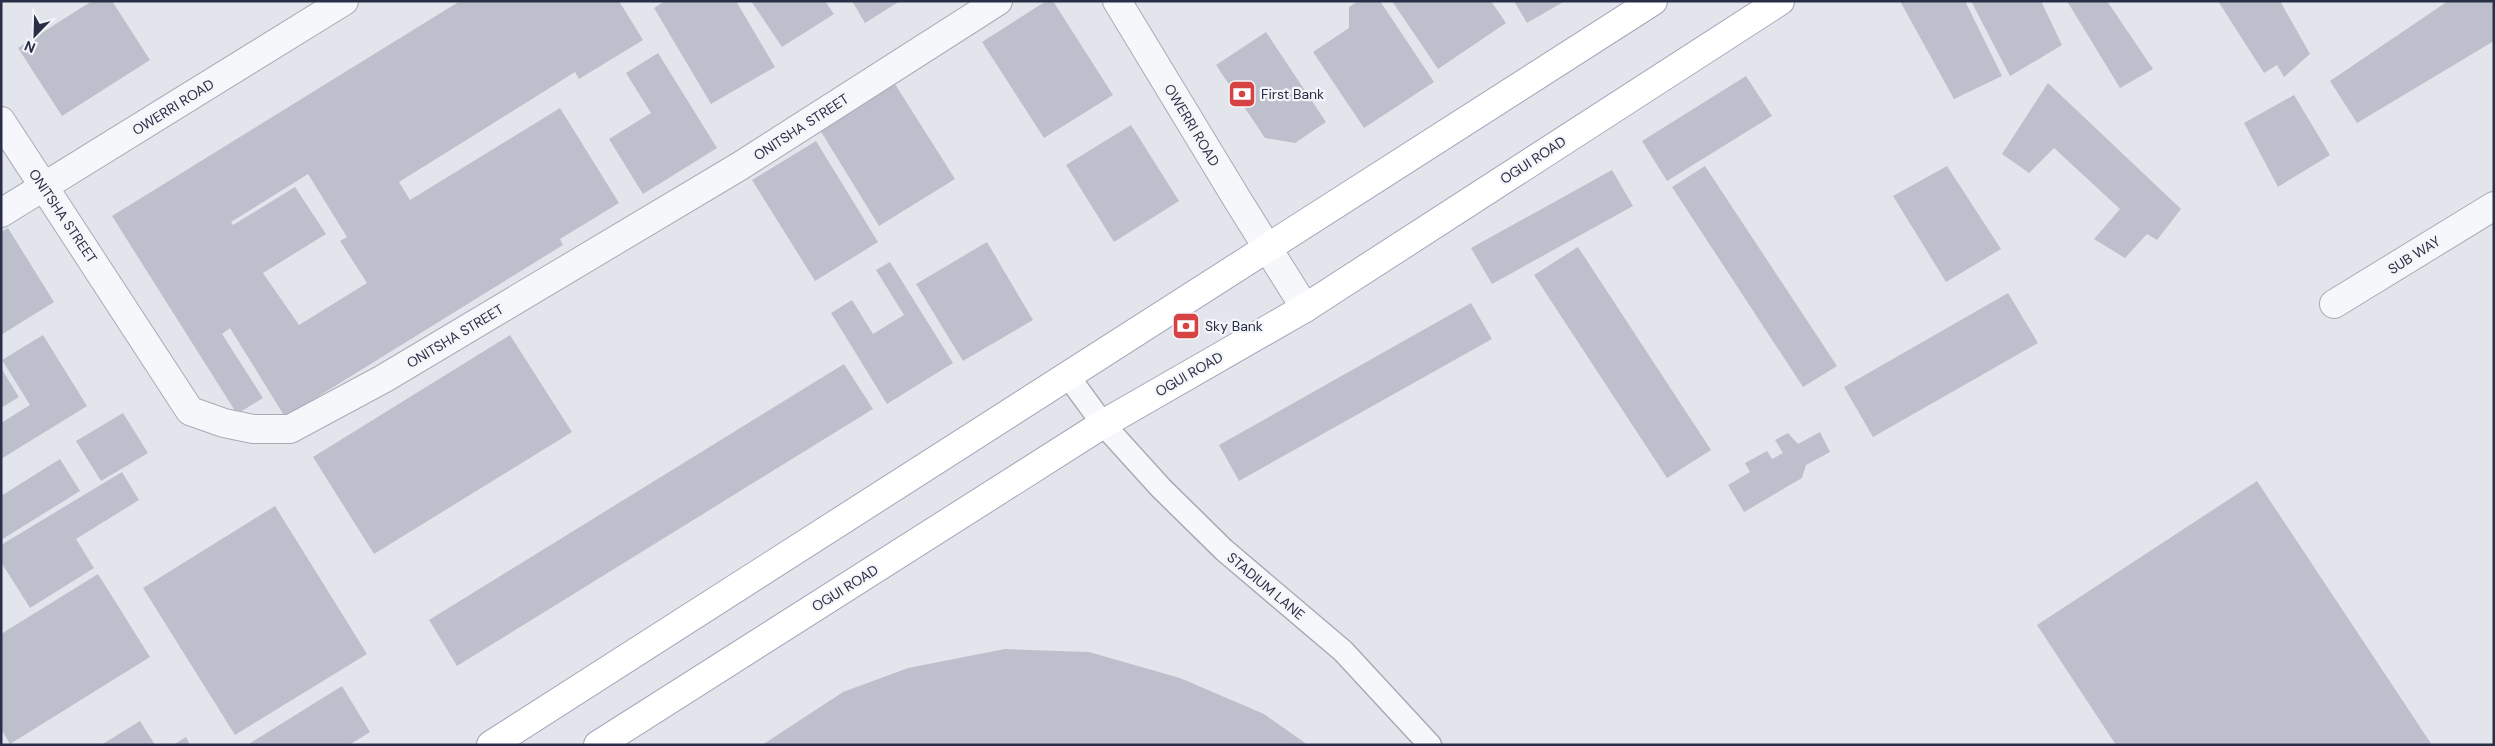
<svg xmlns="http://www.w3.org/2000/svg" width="2495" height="746" viewBox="0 0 2495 746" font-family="'DM Sans',sans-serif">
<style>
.building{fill:#bdc0cc;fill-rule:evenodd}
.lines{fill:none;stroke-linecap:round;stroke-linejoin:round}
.service-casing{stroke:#a7abb7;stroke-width:25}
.minor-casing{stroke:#a7abb7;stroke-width:30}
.primary-casing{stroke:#a2a7b9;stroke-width:30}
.service{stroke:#f6f7fa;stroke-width:22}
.minor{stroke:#f6f7fa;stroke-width:28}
.primary{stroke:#fff;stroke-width:28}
.labels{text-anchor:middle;stroke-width:4.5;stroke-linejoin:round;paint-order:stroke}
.poi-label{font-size:14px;fill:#292f46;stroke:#f3f5f9;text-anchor:start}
.street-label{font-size:14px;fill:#292f46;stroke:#f3f5f9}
</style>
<rect width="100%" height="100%" fill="#e3e5ec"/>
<!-- building -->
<g class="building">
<path d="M92 1H112L150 60 62 116 18 48Z"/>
<path d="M460 1H619L643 40 579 79 575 72 399 182 410 200 560 108 619 203 560 239 563 245 285 417 230 328 222 334 263 398 237 414 112 216ZM308 174 347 237 340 241 367 283 299 325 263 273 326 234 295 187 233 225 231 222Z"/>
<path d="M665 1H736L775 67 711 104 654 8Z"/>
<path d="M751 1H825L834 14 782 47Z"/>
<path d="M852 1H900L865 23Z"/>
<path d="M1046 1H1053L1113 95 1044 138 982 42Z"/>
<path d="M1358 1H1380L1434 82 1364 128 1313 52 1349 28V7Z"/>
<path d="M1392 1H1491L1506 23 1438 69Z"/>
<path d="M1514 1H1565L1527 23Z"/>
<path d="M1900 1H1965L2002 76 1954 99Z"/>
<path d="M1971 1H2041L2062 45 2010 76Z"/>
<path d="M2067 1H2107L2153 69 2120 88Z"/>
<path d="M2218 1H2280L2310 54 2284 77 2277 65 2264 73Z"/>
<path d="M2448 1H2494V41L2357 123 2330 81Z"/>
<path d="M1266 32 1326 122 1295 143 1265 138 1216 65Z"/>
<path d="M658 53 717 148 643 194 609 139 651 113 626 73Z"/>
<path d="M1746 76 1772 116 1667 181 1642 141Z"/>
<path d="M2048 83 2181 209 2157 240 2147 234 2125 258 2094 239 2120 209 2054 148 2029 173 2002 154Z"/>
<path d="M895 84 955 179 879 226 820 130Z"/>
<path d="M2294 95 2330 155 2278 187 2244 123Z"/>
<path d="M1131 125 1179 201 1114 242 1066 165Z"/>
<path d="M816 141 878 242 815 281 752 180Z"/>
<path d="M1705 166 1837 366 1803 387 1672 187Z"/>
<path d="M1947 166 2001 249 1946 282 1893 196Z"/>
<path d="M1612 170 1633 206 1492 284 1471 248Z"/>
<path d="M8 228 54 302 1 335V232Z"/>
<path d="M987 242 1033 320 963 361 916 284Z"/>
<path d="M1578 247 1711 450 1667 478 1534 275Z"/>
<path d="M890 262 953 363 887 404 831 313 852 300 873 334 904 315 876 270Z"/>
<path d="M2008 293 2038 343 1873 437 1844 387Z"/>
<path d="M1471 303 1492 339 1239 481 1219 445Z"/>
<path d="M43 335 87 406 1 459V423L30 405 2 360Z"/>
<path d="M510 335 572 432 374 554 313 457Z"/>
<path d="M844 364 873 409 457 666 429 620Z"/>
<path d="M1 368 19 397 1 408Z"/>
<path d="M123 413 148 453 101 481 76 441Z"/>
<path d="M1820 432 1830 452 1806 465 1802 478 1744 512 1728 485 1750 472 1745 463 1767 451 1772 459 1783 453 1775 440 1788 433 1798 444Z"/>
<path d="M60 459 80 491 1 540V496Z"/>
<path d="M122 472 139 500 76 539 94 568 30 608 1 562V545Z"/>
<path d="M2257 481 2432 745H2116L2037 625Z"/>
<path d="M275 506 367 654 235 735 143 588Z"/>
<path d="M98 574 150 657 10 744 1 729V634Z"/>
<path d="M1005 649 1089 652 1180 678 1264 714 1308 745H762L843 692 908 668Z"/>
<path d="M342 686 370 732 349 745H247Z"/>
<path d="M140 721 155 745H101Z"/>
<path d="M186 737 190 745H173Z"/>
</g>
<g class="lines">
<!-- service casing -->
<g class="service-casing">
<path id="service" d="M1068 376 1103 424 1161 488 1224 550 1343 651 1430 745"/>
</g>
<!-- minor casing -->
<g class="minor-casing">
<g id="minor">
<path d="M1117 1 1237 199 1305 308"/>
<path d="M1 121 190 411 224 423 253 429H290L383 379 740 166 998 1"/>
<path d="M1 213 344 1"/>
<path d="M2334 304 2494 206"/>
</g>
</g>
<!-- primary casing -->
<g class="primary-casing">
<g id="primary">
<path d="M491 745 1653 1"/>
<path d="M598 745 1103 424 1305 308 1780 1"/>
</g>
</g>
<!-- service -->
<use href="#service" class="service"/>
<!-- minor -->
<use href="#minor" class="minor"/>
<!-- primary -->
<use href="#primary" class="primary"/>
</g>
<!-- icons -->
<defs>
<g id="bank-square" transform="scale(1.4375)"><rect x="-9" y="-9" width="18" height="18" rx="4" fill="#d74342" stroke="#f3f5f9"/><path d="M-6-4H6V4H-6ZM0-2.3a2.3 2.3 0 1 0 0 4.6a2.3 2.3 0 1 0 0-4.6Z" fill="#fff"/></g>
</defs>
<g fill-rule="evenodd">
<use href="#bank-square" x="1242" y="94"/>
<use href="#bank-square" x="1186" y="326"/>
</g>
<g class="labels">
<!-- poi labels -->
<g class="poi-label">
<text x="1261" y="99">First Bank</text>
<text x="1205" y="331">Sky Bank</text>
</g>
<!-- street labels -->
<g class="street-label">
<text transform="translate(173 107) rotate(-32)" y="5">OWERRI ROAD</text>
<text transform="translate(1192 125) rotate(59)" y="5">OWERRI ROAD</text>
<text transform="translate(801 127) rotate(-33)" y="5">ONITSHA STREET</text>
<text transform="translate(1533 160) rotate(-33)" y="5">OGUI ROAD</text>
<text transform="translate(63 216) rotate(56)" y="5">ONITSHA STREET</text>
<text transform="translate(2414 255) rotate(-32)" y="5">SUB WAY</text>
<text transform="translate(455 336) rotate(-31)" y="5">ONITSHA STREET</text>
<text transform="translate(1189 374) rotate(-30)" y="5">OGUI ROAD</text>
<text transform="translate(1266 586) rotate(40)" y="5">STADIUM LANE</text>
<text transform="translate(845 588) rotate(-32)" y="5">OGUI ROAD</text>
</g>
</g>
<!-- border -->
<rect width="2495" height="746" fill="none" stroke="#292f46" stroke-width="5"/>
<!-- north arrow -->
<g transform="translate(35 35) rotate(203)" stroke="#f3f5f9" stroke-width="4" paint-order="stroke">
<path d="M0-4L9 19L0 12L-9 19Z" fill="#292f46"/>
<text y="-8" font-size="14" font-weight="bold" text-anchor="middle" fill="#292f46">N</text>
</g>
</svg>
